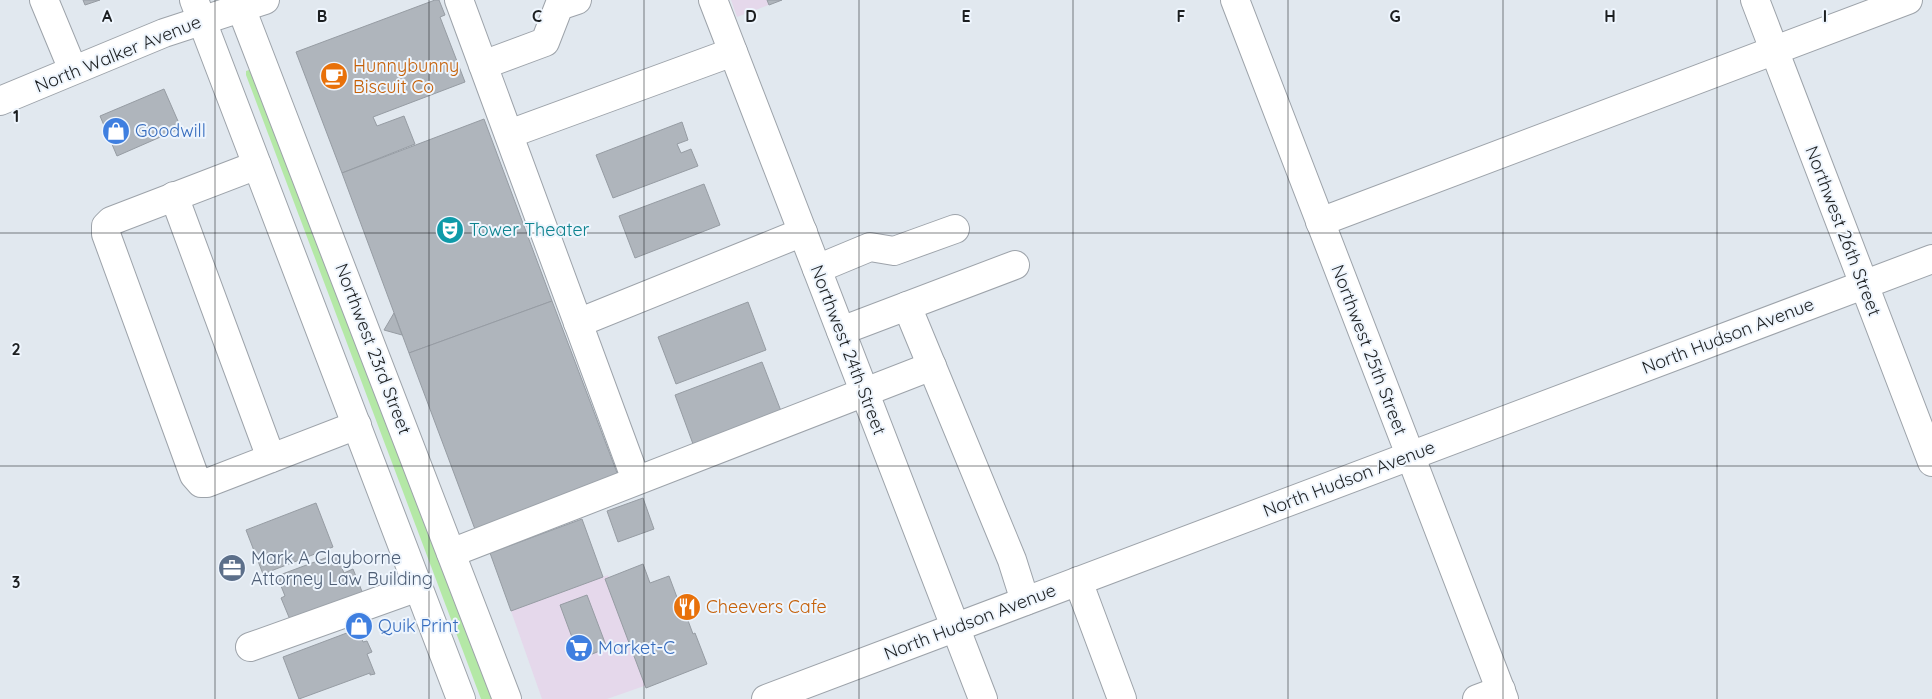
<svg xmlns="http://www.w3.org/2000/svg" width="1932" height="699" viewBox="0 0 1932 699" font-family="Quicksand,sans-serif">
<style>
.industrial{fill:#e5d8eb}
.green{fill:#b4e8a6}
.building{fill:#afb5bc;stroke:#969ca3}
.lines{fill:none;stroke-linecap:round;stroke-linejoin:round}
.minor-casing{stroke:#9da3aa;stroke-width:30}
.major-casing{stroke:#9da3aa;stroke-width:30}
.minor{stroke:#fff;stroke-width:28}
.major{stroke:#fff;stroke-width:28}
.grid{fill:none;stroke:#1c1f21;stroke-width:1;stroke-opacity:0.55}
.labels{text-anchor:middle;stroke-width:4;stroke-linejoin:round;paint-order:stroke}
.street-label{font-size:18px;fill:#1c1f21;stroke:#eef5fd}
.food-label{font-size:18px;fill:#c56008;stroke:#eef5fd;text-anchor:start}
.shop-label{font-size:18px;fill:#366cbe;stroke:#eef5fd;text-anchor:start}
.culture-label{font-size:18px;fill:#0d838f;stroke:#eef5fd;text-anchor:start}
.service-label{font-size:18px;fill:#4e5e75;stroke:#eef5fd;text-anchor:start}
.grid-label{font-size:16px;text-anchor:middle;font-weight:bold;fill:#1c1f21;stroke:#eef5fd;stroke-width:4;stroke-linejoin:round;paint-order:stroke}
</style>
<rect width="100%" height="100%" fill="#e1e8ef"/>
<!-- industrial -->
<g class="industrial">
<path d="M731 0H782L737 17Z"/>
<path d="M608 575 647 685 607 699H542L511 611Z"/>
</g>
<!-- green -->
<path class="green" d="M249 70 252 72 492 699H481L246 75V71Z"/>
<!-- building -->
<g class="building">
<path d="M83 0H100L85 5Z"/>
<path d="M435 0H439L445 15 440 17 465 82 373 117 377 126 404 116 415 144 342 173 296 52Z"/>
<path d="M767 0H782L769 5Z"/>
<path d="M164 89 181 128 117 156 100 116Z"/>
<path d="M484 119 552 301 409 353 342 173Z"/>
<path d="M682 122 688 140 677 144 681 153 691 149 698 166 613 198 596 155Z"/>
<path d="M704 184 720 225 635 258 619 216Z"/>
<path d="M552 301 619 478 476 532 409 353Z"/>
<path d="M748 302 766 350 676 384 658 337Z"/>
<path d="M394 313 402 335 384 330Z"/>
<path d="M762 362 781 411 693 444 675 395Z"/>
<path d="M643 498 654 529 618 542 607 511Z"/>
<path d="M316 503 333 547 263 574 246 530Z"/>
<path d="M582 519 603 577 511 611 490 553Z"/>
<path d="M336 554 344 573 353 569 363 594 291 622 281 598 285 596 277 576Z"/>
<path d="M643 564 650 583 669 576 681 608 683 607 693 634 695 633 707 664 646 688 605 579Z"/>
<path d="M587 595 607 648 580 659 560 605Z"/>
<path d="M360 628 364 639H362L363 642 367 641 372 652 367 654 375 674 370 675V673L299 699 283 657Z"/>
</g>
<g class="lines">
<!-- minor casing -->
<g class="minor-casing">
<g id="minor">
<path d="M44 0 73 70"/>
<path d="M459 0 636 480"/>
<path d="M713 0 983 699"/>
<path d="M1235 0 1504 699"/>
<path d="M1755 0 1932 462"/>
<path d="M483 65 545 42 559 6 577 0"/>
<path d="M0 101 164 33 265 0"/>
<path d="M509 134 733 52"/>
<path d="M257 165 111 221 106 226V234L194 475 201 483H207L357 425"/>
<path d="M174 196 271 458"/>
<path d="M1320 222 1908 0"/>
<path d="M817 269 870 247 894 251 955 229"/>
<path d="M907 306 1012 560 1025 601"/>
<path d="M578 323 803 232"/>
<path d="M841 331 1015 265"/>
<path d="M451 553 932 366"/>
<path d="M1078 581 1122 699"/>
<path d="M250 647 418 587"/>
<path d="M766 699 1932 259"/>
<path d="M1477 699 1501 690"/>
</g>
</g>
<!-- major casing -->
<g class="major-casing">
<g id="major">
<path d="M194 0 461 699"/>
<path d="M238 0 507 699"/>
</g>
</g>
<!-- minor -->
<use href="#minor" class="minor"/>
<!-- major -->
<use href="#major" class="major"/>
</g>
<!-- grid -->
<path class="grid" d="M215 0V699M429 0V699M644 0V699M859 0V699M1073 0V699M1288 0V699M1503 0V699M1717 0V699M0 233H1932M0 466H1932"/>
<!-- icons -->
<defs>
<g id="cafe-disc" transform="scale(1.4375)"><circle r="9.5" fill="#e8710a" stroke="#eef5fd"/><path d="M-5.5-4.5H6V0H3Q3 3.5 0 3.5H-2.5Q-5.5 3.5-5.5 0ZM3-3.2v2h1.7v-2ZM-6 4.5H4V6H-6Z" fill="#fff"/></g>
<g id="shop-disc" transform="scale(1.4375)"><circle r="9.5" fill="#3f7fe0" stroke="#eef5fd"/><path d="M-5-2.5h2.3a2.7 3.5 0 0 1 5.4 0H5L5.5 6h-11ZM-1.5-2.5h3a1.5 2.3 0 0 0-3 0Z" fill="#fff"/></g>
<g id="theatre-disc" transform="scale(1.4375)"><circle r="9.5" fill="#0f9aa8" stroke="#eef5fd"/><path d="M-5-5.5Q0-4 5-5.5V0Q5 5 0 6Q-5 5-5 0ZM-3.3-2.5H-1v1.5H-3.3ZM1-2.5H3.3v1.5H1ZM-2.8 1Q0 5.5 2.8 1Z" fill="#fff"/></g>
<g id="office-disc" transform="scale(1.4375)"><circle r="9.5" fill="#5c6f8a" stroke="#eef5fd"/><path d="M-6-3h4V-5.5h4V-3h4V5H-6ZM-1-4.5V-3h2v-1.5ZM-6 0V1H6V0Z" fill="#fff"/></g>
<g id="restaurant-disc" transform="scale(1.4375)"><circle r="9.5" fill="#e8710a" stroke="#eef5fd"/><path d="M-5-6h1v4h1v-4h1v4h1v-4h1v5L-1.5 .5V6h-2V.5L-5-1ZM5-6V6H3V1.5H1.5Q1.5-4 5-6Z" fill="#fff"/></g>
<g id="supermarket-disc" transform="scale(1.4375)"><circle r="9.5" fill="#3f7fe0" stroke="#eef5fd"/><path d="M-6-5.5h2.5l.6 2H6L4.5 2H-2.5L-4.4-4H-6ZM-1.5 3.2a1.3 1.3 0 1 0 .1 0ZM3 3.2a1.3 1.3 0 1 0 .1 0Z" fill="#fff"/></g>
</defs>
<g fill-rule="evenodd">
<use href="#cafe-disc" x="334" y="76"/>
<use href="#shop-disc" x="116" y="131"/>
<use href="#theatre-disc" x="450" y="230"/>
<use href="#office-disc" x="232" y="568"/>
<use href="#restaurant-disc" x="687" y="607"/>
<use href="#shop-disc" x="359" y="626"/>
<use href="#supermarket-disc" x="579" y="648"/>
</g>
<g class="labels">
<!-- street labels -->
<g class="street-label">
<text transform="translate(118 54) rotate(-22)" y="6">North Walker Avenue</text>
<text transform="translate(1843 231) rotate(69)" y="6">Northwest 26th Street</text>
<text transform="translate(1728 336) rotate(-21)" y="6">North Hudson Avenue</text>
<text transform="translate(373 349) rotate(69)" y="6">Northwest 23rd Street</text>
<text transform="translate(848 350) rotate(69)" y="6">Northwest 24th Street</text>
<text transform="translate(1369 350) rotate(69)" y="6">Northwest 25th Street</text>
<text transform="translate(1349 479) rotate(-21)" y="6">North Hudson Avenue</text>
<text transform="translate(970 622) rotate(-21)" y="6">North Hudson Avenue</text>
</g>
<!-- food labels -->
<g class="food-label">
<text x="353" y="72">Hunnybunny<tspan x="353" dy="21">Biscuit Co</tspan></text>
<text x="706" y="613">Cheevers Cafe</text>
</g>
<!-- shop labels -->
<g class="shop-label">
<text x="135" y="137">Goodwill</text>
<text x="378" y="632">Quik Print</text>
<text x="598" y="654">Market-C</text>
</g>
<!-- culture labels -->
<g class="culture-label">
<text x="469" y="236">Tower Theater</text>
</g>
<!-- service labels -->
<g class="service-label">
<text x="251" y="564">Mark A Clayborne<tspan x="251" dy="21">Attorney Law Building</tspan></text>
</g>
</g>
<g class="grid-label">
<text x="107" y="22">A</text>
<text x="322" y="22">B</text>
<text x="537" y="22">C</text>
<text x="751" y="22">D</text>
<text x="966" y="22">E</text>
<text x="1181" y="22">F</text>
<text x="1395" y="22">G</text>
<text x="1610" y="22">H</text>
<text x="1825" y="22">I</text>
<text x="16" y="122">1</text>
<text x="16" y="355">2</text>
<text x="16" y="588">3</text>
</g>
</svg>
